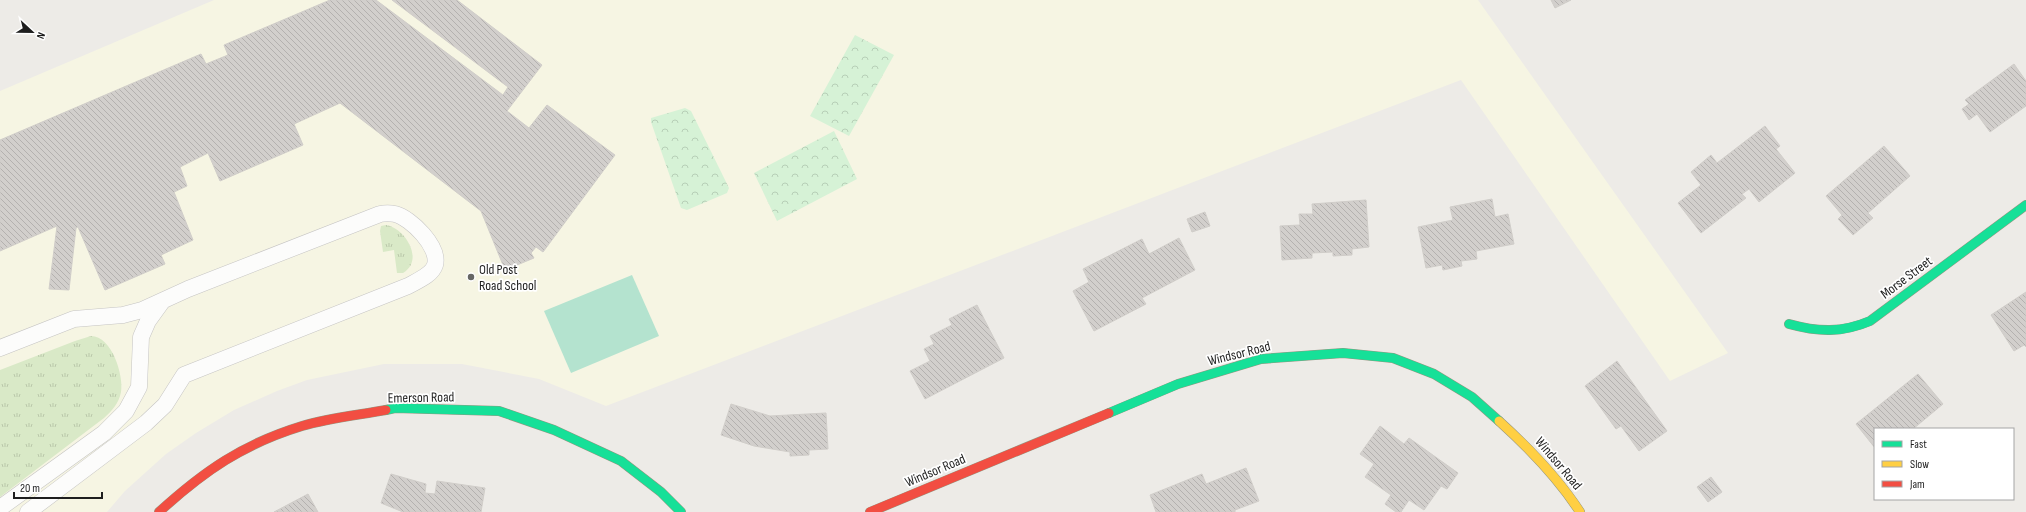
<svg xmlns="http://www.w3.org/2000/svg" width="2026" height="512" viewBox="0 0 2026 512" font-family="'Sofia Sans Condensed',sans-serif">
<style>
.education{fill:#f6f5e3}
.grass{fill:url(#grass-tufts)}
.park{fill:url(#park-crowns)}
.pitch{fill:#b4e3cf}
.building{fill:url(#building-back-hatch);stroke:#d0cdc9}
.lines{fill:none;stroke-linecap:round;stroke-linejoin:round}
.lane-casing{stroke:#c5c4c3;stroke-width:17}
.fast-casing{stroke:#949680;stroke-width:10}
.slow-casing{stroke:#949680;stroke-width:10}
.jam-casing{stroke:#949680;stroke-width:10}
.lane{stroke:#fcfcfb;stroke-width:16}
.fast{stroke:#16e098;stroke-width:9}
.slow{stroke:#ffcf43;stroke-width:9}
.jam{stroke:#f24e42;stroke-width:9}
.poi-dot{fill:#666664;stroke:#fff;stroke-width:1.5}
.labels{text-anchor:middle;stroke-width:3.5;stroke-linejoin:round;paint-order:stroke}
.poi-label{font-size:14px;fill:#1e1e1e;stroke:#fff;text-anchor:start}
.street-label{font-size:14px;fill:#1e1e1e;stroke:#fff}
</style>
<defs>
<pattern id="grass-tufts" width="24" height="20" patternUnits="userSpaceOnUse"><rect width="24" height="20" fill="#d9e9c7"/><path d="M3 7l-1-3M5 7V3M7 7l1-3M15 17l-1-3M17 17v-4M19 17l1-3" fill="none" stroke="#bac7aa"/></pattern>
<pattern id="park-crowns" width="20" height="18" patternUnits="userSpaceOnUse"><rect width="20" height="18" fill="#d6f2d6"/><path d="M2 6a3 3 0 1 1 6 0M12 15a3 3 0 1 1 6 0" fill="none" stroke="#b7cfb7"/></pattern>
<pattern id="building-back-hatch" width="6" height="6" patternUnits="userSpaceOnUse"><rect width="6" height="6" fill="#d2cfcc"/><path d="M-1 5l2 2M0 0l6 6M5-1l2 2" fill="none" stroke="#b4b1af"/></pattern>
</defs>
<rect width="100%" height="100%" fill="#edebe7"/>
<!-- education -->
<path class="education" d="M214 0H1478L1728 353 1670 381 1461 80 606 406 539 379 462 364H384L307 380 277 391 234 410 196 433 166 454 125 491 107 512H0V91Z"/>
<!-- grass -->
<g class="grass">
<path d="M386 225C405 228 425 260 403 273H397L394 250 383 252 380 231 381 226Z"/>
<path d="M91 336C112 336 124 376 121 392 119 403 112 411 104 418L0 497V370L75 341Z"/>
</g>
<!-- park -->
<g class="park">
<path d="M855 35 894 55 849 136 810 116Z"/>
<path d="M685 108 691 111 729 188 727 193 687 210 681 208 651 122V118Z"/>
<path d="M834 131 857 179 777 221 754 173Z"/>
</g>
<!-- pitch -->
<path class="pitch" d="M632 275 659 336 571 373 544 311Z"/>
<!-- building -->
<g class="building">
<path d="M330 0H376L503 95 508 87 392 0H457L542 65 507 111 529 128 547 105 615 155 543 252 536 247 531 253 534 258 505 270 481 211 340 103 294 124 303 145 220 181 208 153 180 167 187 186 174 192 193 240 161 255 165 264 105 290 78 227 76 228 69 290 49 289 57 226 0 251V140L201 54 206 64 228 55 224 45Z"/>
<path d="M1551 0H1571L1555 8Z"/>
<path d="M2014 64 2026 81V106L1990 132 1977 114 1969 120 1962 109 1969 104 1965 100Z"/>
<path d="M1765 126 1780 146 1776 149 1795 173 1759 202 1749 189 1742 194 1746 198 1701 233 1678 203 1701 185 1691 172 1711 155 1717 163Z"/>
<path d="M1884 146 1910 176 1868 213 1873 218 1853 235 1838 219 1842 215 1826 196Z"/>
<path d="M1492 199 1495 217 1508 214 1514 244 1476 251 1477 259 1461 261 1462 266 1443 270 1442 265 1426 268 1418 227 1453 220 1450 207Z"/>
<path d="M1366 200 1369 247 1352 249V255L1333 256V252L1312 253V258L1282 260 1280 226 1300 225 1299 214H1313L1312 204Z"/>
<path d="M1205 212 1210 226 1192 232 1187 219Z"/>
<path d="M1179 238 1195 270 1142 298 1146 304 1094 331 1073 291 1089 282 1083 269 1142 239 1149 254Z"/>
<path d="M2026 292V347L2024 345 2014 351 1991 315Z"/>
<path d="M977 305 1004 358 925 399 910 371 930 361 924 349 934 344 930 336 952 325 949 319Z"/>
<path d="M1617 361 1667 431 1639 451 1621 426 1616 429 1585 386Z"/>
<path d="M1918 374 1943 404 1913 429H1875V448L1856 424Z"/>
<path d="M731 404 770 416 826 413 828 449 809 450V455L790 456V452L754 446 721 435Z"/>
<path d="M1380 426 1404 444 1409 438 1458 473 1447 489 1441 486 1424 510 1409 500 1401 512H1396L1385 504 1391 495 1365 477 1374 464 1360 454Z"/>
<path d="M1246 468 1259 501 1235 510V512H1156L1150 495 1202 474 1206 484Z"/>
<path d="M391 474 426 484 425 493 435 494 437 481 485 488 481 512H403L381 503Z"/>
<path d="M1711 477 1722 492 1708 502 1697 487Z"/>
<path d="M308 494 318 512H274Z"/>
</g>
<g class="lines">
<!-- lane casing -->
<g class="lane-casing">
<g id="lane">
<path d="M0 348 74 319 123 315 142 310 188 289 380 214C385 213 390 213 395 214 411 218 440 247 435 265 432 275 417 281 408 286L184 375 165 405 146 423 28 512"/>
<path d="M0 508 104 433 126 411 139 387 141 337 148 321 161 303"/>
</g>
</g>
<!-- fast casing -->
<g class="fast-casing">
<g id="fast">
<path d="M1789 324C1818 332 1842 333 1870 321L2026 205"/>
<path d="M386 410 395 408 499 411 554 430 621 461 661 492 681 512"/>
<path d="M1109 413 1178 384 1261 359 1343 353 1393 358 1434 374 1472 397 1499 421"/>
</g>
</g>
<!-- slow casing -->
<g class="slow-casing">
<path id="slow" d="M1499 421C1530 449 1558 478 1580 512"/>
</g>
<!-- jam casing -->
<g class="jam-casing">
<g id="jam">
<path d="M159 512C204 471 243 444 302 426 329 418 359 415 386 410"/>
<path d="M870 512 1109 413"/>
</g>
</g>
<!-- lane -->
<use href="#lane" class="lane"/>
<!-- fast -->
<use href="#fast" class="fast"/>
<!-- slow -->
<use href="#slow" class="slow"/>
<!-- jam -->
<use href="#jam" class="jam"/>
</g>
<!-- markers -->
<circle class="poi-dot" cx="471" cy="277" r="4"/>
<g class="labels">
<!-- poi labels -->
<g class="poi-label">
<text x="479" y="274">Old Post<tspan x="479" dy="16">Road School</tspan></text>
</g>
<!-- street labels -->
<g class="street-label">
<text transform="translate(1906 277) rotate(-37)" y="5">Morse Street</text>
<text transform="translate(1239 353) rotate(-14)" y="5">Windsor Road</text>
<text transform="translate(421 397) rotate(-1)" y="5">Emerson Road</text>
<text transform="translate(1559 463) rotate(50)" y="5">Windsor Road</text>
<text transform="translate(935 470) rotate(-23)" y="5">Windsor Road</text>
</g>
</g>
<!-- legend -->
<rect x="1874" y="428" width="140" height="72" fill="#ffffff" stroke="#a5a5a5"/>
<rect x="1882" y="441" width="20" height="6" fill="#16e098" stroke="#a5a5a5"/>
<text x="1910" y="448" font-size="12" fill="#1e1e1e">Fast</text>
<rect x="1882" y="461" width="20" height="6" fill="#ffcf43" stroke="#a5a5a5"/>
<text x="1910" y="468" font-size="12" fill="#1e1e1e">Slow</text>
<rect x="1882" y="481" width="20" height="6" fill="#f24e42" stroke="#a5a5a5"/>
<text x="1910" y="488" font-size="12" fill="#1e1e1e">Jam</text>
<!-- north arrow -->
<g transform="translate(32 32) rotate(112)" stroke="#ffffff" stroke-width="3" paint-order="stroke">
<path d="M0-3L7 15L0 10L-7 15Z" fill="#1e1e1e"/>
<text y="-6" font-size="11" font-weight="bold" text-anchor="middle" fill="#1e1e1e">N</text>
</g>
<!-- scale -->
<path d="M14 492v6h88v-6" fill="none" stroke="#1e1e1e" stroke-width="2"/>
<text x="20" y="492" font-size="12" fill="#1e1e1e" stroke="#ffffff" stroke-width="3" paint-order="stroke">20 m</text>
</svg>
